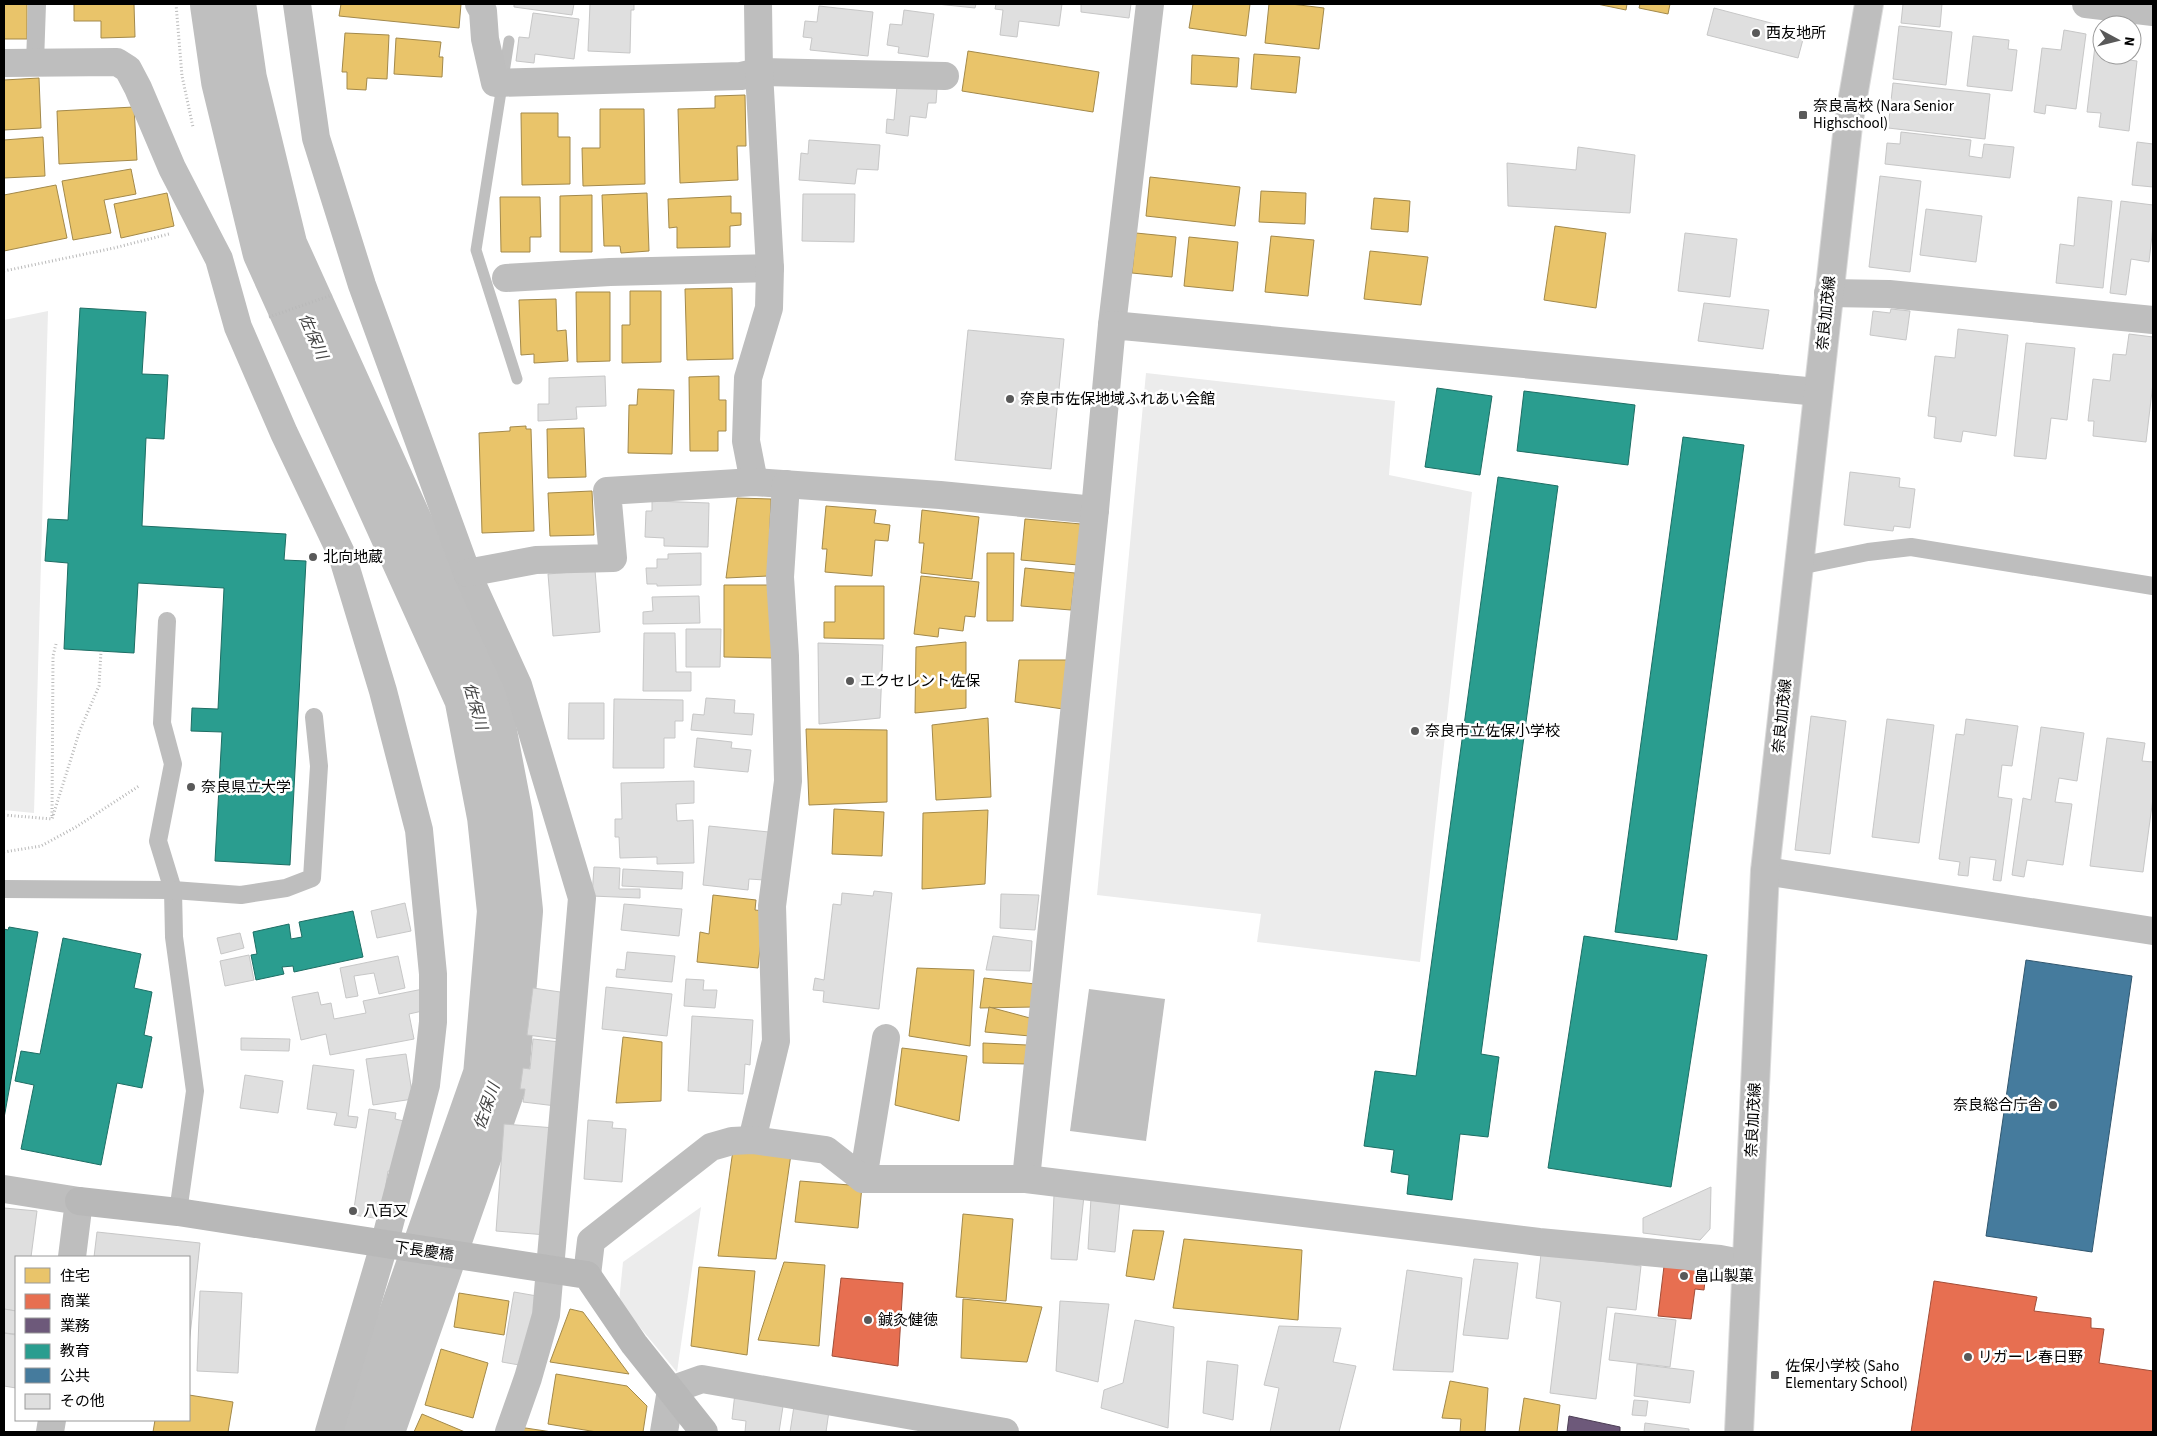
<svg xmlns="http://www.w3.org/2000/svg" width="2157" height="1436" viewBox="0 0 2157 1436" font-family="'Source Sans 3','Noto Sans JP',sans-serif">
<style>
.green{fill:#ececec}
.water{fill:#bfbfbf}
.homes{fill:#e9c46a;stroke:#a3894a}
.shops{fill:#e76f51;stroke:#a24e39}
.offices{fill:#6d597a;stroke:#4c3e55}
.schools{fill:#2a9d8f;stroke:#1d6e64}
.public{fill:#457b9d;stroke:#30566e}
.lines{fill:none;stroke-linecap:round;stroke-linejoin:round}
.stream{stroke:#bfbfbf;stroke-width:11}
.river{stroke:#bfbfbf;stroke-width:66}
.building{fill:#dfdfdf;stroke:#c7c7c7}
.primary-casing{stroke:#dbdbdb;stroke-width:30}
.path{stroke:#b9b9b9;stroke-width:3;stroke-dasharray:1 2.5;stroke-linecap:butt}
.lane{stroke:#bebebe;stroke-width:18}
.street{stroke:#bebebe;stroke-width:28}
.secondary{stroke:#b8b8b8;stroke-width:28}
.primary{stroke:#bebebe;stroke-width:28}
.poi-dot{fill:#595959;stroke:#fff;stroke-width:2}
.labels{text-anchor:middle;stroke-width:5;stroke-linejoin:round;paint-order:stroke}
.poi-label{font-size:15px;fill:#000;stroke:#fff;text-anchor:start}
.street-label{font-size:15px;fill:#000;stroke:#fff}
.water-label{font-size:16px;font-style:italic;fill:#444;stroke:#fff}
</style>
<rect width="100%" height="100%" fill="#fff"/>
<!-- green -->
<g class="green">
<path d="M48 311 34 813 4 810V320Z"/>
<path d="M1146 373 1395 401 1389 475 1472 492 1420 962 1257 942 1261 914 1097 895Z"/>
<path d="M701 1207 677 1372 619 1302 623 1262Z"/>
</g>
<!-- water -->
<path class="water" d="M1089 989 1165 999 1146 1141 1070 1131Z"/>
<!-- homes -->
<g class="homes">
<rect x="4" y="4" width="23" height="35"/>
<path d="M74 4H134L135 37 101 38V21H74Z"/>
<path d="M341 4H461L459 28 339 16Z"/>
<path d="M1193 4H1250L1246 36 1189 28Z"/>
<path d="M1269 4H1291L1324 8 1319 49 1265 43Z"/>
<path d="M1597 4H1627L1626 10Z"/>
<path d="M1640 4H1670L1668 14 1639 8Z"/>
<path d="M345 33 389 35 387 79 367 78 366 90 347 89V72H342Z"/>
<path d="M396 38 441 42 439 57H443L442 77 394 74Z"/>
<path d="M968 51 1099 72 1093 112 962 91Z"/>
<path d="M1254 54 1300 57 1296 93 1251 89Z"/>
<path d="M1192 55 1239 58 1237 87 1191 84Z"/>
<path d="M39 78 41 128 4 130V80Z"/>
<path d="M745 95 746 146H737L738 180 680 183 678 109 715 108V96Z"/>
<path d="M134 107 137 160 59 164 57 111Z"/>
<path d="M600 109H644L645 184 583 186 582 148H600Z"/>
<path d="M521 113H558V137H570V184L522 185Z"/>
<path d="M43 137 45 176 4 178V140Z"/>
<path d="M131 169 136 194 104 200 111 233 73 240 62 181Z"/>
<path d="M1150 177 1240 187 1235 226 1146 216Z"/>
<path d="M56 185 67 238 4 251V195Z"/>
<path d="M1261 191 1306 193 1305 224 1259 222Z"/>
<path d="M167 193 174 226 121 238 114 204Z"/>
<path d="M647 193 649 251 621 253 620 246H604L602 195Z"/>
<path d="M592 195V252H560V196Z"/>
<path d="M731 196V213H741V225L730 226V247L677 248V227L669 228 668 199Z"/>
<path d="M500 197H540L541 237H530V252H501Z"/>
<path d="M1374 198 1410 201 1408 232 1371 229Z"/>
<path d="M1555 226 1606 233 1596 308 1544 300Z"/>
<path d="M1136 233 1176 237 1172 277 1132 273Z"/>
<path d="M1271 236 1314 240 1308 296 1265 292Z"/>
<path d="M1189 237 1238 242 1233 291 1184 286Z"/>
<path d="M1370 251 1428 257 1421 305 1364 299Z"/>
<path d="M732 288 733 359 687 360 685 289Z"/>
<path d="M630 291H661V362L622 363V325H630Z"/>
<path d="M576 292H610V361L577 362Z"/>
<path d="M556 299 557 331 566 330 568 361 534 363V354L521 355 519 300Z"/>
<path d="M719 376V400H726V431H718V451H690L689 377Z"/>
<path d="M638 389 674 390 672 454 628 453 629 405H637Z"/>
<path d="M526 426V429H531L534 531 482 533 479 433 510 431V427Z"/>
<path d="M584 428 586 477 548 478 547 429Z"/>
<path d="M592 491 594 535 550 536 548 493Z"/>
<path d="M737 498 771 499 768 576 726 578Z"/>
<path d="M826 506 876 510 874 523 890 525 888 541 875 540 872 576 825 572 827 549H822Z"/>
<path d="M922 510 979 517 972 579 921 573 924 543H919Z"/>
<path d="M1025 519 1081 524 1078 565 1021 560Z"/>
<path d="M987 553H1014L1013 621H987Z"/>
<path d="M1025 568 1075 573 1071 610 1021 606Z"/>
<path d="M921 576 979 582 975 617 965 616 963 631 939 628 938 637 914 634Z"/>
<path d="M724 585H769L774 658 724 657Z"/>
<path d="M835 586H884V639L824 638V622H835Z"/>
<path d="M966 642V708L915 713 916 647Z"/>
<path d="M1019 660H1067L1063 709 1015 702Z"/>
<path d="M988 718 991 797 936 800 932 725Z"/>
<path d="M806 729 887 730V802L809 805Z"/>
<path d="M834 809 884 812 882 856 832 854Z"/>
<path d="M988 810 985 884 922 889 923 813Z"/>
<path d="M713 895 756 900 755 910 764 911 758 968 697 962 700 932 709 934Z"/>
<path d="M917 968 974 970 970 1046 909 1036Z"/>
<path d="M984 978 1035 984 1034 1007 980 1008Z"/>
<path d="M989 1007 1030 1018V1036L985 1032Z"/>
<path d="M623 1037 662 1042 661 1101 616 1103Z"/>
<path d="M983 1043 1027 1045V1064L983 1063Z"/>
<path d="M902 1048 967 1056 959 1121 895 1105Z"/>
<path d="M733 1150 791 1154 776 1259 718 1256Z"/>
<path d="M800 1181 862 1186 858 1228 795 1222Z"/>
<path d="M963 1214 1013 1219 1006 1301 956 1297Z"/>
<path d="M1133 1230 1164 1231 1154 1280 1126 1276Z"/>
<path d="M1184 1239 1302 1250 1298 1320 1173 1308Z"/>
<path d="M784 1262 825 1265 819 1346 758 1340Z"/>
<path d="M699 1267 755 1271 747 1355 691 1346Z"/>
<path d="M459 1293 509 1301 504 1335 454 1327Z"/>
<path d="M963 1299 1042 1307 1027 1362 961 1358Z"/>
<path d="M570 1309 583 1312 629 1374 550 1362Z"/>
<path d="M441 1349 488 1363 473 1418 425 1405Z"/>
<path d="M556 1374 627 1386 647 1406 643 1432H597L548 1424Z"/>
<path d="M1450 1381 1488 1388 1485 1432H1460L1461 1419 1442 1418Z"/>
<path d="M189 1395 233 1402 228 1432H153L155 1420H189Z"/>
<path d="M1524 1398 1560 1405 1557 1432H1519Z"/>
<path d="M422 1414 465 1432H414Z"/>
<path d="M519 1427 552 1432H518Z"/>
</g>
<!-- shops -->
<g class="shops">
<path d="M1665 1258 1707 1263 1704 1290 1695 1289 1691 1319 1658 1316Z"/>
<path d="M841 1278 903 1283 898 1366 832 1356Z"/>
<path d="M1934 1281 2037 1297 2034 1311 2091 1318V1328L2104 1329 2099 1363 2153 1371V1432H1911Z"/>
</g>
<!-- offices -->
<path class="offices" d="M1569 1416 1620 1427V1432H1567Z"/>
<!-- schools -->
<g class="schools">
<path d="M80 308 146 312 142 374 168 375 164 439 146 438 142 526 286 534 284 560 306 561 290 865 215 861 222 732 191 731 192 708 218 709 224 588 138 583 134 653 64 649 68 563 45 561 48 519 68 520Z"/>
<path d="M1437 388 1492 396 1480 475 1425 467Z"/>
<path d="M1524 391 1635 405 1628 465 1517 451Z"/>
<path d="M1683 437 1744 445 1677 940 1615 932Z"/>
<path d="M1498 477 1558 486 1481 1054 1499 1057 1488 1137 1460 1134 1452 1200 1407 1194 1409 1175 1391 1172 1394 1150 1364 1146 1375 1071 1416 1076Z"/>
<path d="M353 911 363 957 294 972 293 966 282 967 284 974 256 980 251 955 257 954 253 932 289 924 291 939 302 937 299 922Z"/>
<path d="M9 927 38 932 4 1118V929L8 930Z"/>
<path d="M1584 936 1707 955 1671 1187 1548 1168Z"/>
<path d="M63 938 141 954 134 988 152 992 144 1035 152 1037 142 1088 117 1083 101 1165 21 1149 34 1085 15 1081 21 1051 40 1054Z"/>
</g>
<!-- public -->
<path class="public" d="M2026 960 2132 976 2092 1252 1986 1236Z"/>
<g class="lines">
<!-- stream -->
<path class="stream" d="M509 41 476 250 517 379"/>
<!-- river -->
<path class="river" d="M223 4 234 80 275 249 477 696 500 816 510 911 496 1076 371 1432"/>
</g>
<!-- building -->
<g class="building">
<path d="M514 4H574L572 15 514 7Z"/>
<path d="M590 4H634V10H631L630 53 588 51Z"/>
<path d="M937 4H976L975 8Z"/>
<path d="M996 4H1062L1059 26 1019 21 1017 37 1000 35 1003 10 995 9Z"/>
<path d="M1081 4H1131L1129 18 1081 12Z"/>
<path d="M1903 4H1942L1940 27 1901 23Z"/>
<path d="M819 6 873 12 868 56 810 50 812 38 803 37 805 21 817 22Z"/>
<path d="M1714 8 1805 32 1798 58 1707 35Z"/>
<path d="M904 10 934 14 928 57 898 53 899 47 887 45 890 24 902 25Z"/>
<path d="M533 13 579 19 574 59 535 54 534 63 516 61 519 37 529 38Z"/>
<path d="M1899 26 1952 32 1946 85 1893 79Z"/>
<path d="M2064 30 2086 34 2076 109 2046 105 2045 114 2034 112 2042 48 2061 50Z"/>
<path d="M1973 36 2009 40 2008 49 2017 50 2012 91 1967 86Z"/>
<path d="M2095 46 2102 47V55H2113V58L2137 61 2129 131 2099 127 2101 113 2087 112Z"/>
<path d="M1893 83 1990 94 1985 139 1888 128Z"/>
<path d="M897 86 937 89 936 103H928L926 118 910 116 908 136 886 133 887 119 894 120Z"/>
<path d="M1901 132 1971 140 1969 156 1982 158 1984 144 2014 147 2010 178 1885 164 1887 143 1900 144Z"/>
<path d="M809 140 880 145 878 170 857 169 855 184 799 180 801 153 808 154Z"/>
<path d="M2137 142 2153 144V187L2132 185Z"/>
<path d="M1578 147 1635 155 1630 213 1508 206 1507 163 1576 170Z"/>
<path d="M1880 176 1921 181 1910 272 1869 267Z"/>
<path d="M803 194H855L854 242 802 241Z"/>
<path d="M2078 197 2112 201 2103 288 2056 283 2060 244 2074 246Z"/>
<path d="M2121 201 2153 205V226L2149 262 2131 259 2126 295 2110 293Z"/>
<path d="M1926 209 1982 216 1976 262 1920 255Z"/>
<path d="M1685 233 1737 239 1730 297 1678 291Z"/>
<path d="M1704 303 1769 310 1763 349 1698 341Z"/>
<path d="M1891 309 1910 311 1906 340 1870 335 1873 311 1890 313Z"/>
<path d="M1958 329 2008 335 1996 436 1963 431 1961 442 1934 438 1936 417 1928 416 1935 356 1955 358Z"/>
<path d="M968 330 1064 339 1051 469 955 460Z"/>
<path d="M2129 334 2153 337V383L2146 442 2093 436 2094 421H2088L2093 379 2110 381 2113 354 2126 355Z"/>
<path d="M2026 343 2075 348 2067 420 2051 418 2046 459 2014 456Z"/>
<path d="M605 376 606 406 576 407 577 419 538 421V404H549V378Z"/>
<path d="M1850 472 1900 478 1899 487 1915 489 1910 528 1894 526 1893 531 1844 525Z"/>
<path d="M652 501 709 503 708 547 664 546V538L645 537 646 511H652Z"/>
<path d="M701 553V585L657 586V584H647L646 568H657V559H668V554Z"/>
<path d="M595 570 600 632 553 636 548 574Z"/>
<path d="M699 596 700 623 643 624V612L653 611 652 597Z"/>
<path d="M686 629H721L720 667H686Z"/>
<path d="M644 633H675L676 672H691V691H643Z"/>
<path d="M818 643 883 645 880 718 819 724Z"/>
<path d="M706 698 735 700 734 713 754 714 752 735 691 730 693 714 704 715Z"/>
<path d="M614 699 683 700V721H675V738H664V768H613Z"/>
<path d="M569 703H604V739H568Z"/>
<path d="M1811 716 1846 721 1830 854 1795 850Z"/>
<path d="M1887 719 1934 725 1919 843 1872 837Z"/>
<path d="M1966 719 2018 726 2012 766 2002 765 1998 797 2012 799 2001 881 1993 880 1996 860 1970 857 1968 876 1958 875 1960 862 1939 859 1956 734 1964 735Z"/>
<path d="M2041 727 2084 733 2077 781 2059 778 2055 802 2072 804 2063 865 2027 860 2024 877 2012 875 2023 798 2031 800Z"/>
<path d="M697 738 732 742 731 748 751 750 748 772 694 767Z"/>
<path d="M2107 738 2145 743 2142 761 2153 762V798L2143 872 2090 866Z"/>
<path d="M694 781V803L676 804 677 821 693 820 694 863 657 864V857L620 858 619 837H615V819H622L621 783Z"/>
<path d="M709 826 769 832 764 880 749 879 748 890 703 885Z"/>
<path d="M594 867 620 868 619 889H640V898L592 896Z"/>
<path d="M623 869 683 872 682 889 622 886Z"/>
<path d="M874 891 892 893 879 1009 823 1002 824 991 813 990 815 978 824 980 833 904 841 905 842 893 873 896Z"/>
<path d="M1001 894 1039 895 1035 930 1000 928Z"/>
<path d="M405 903 411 931 377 938 371 911Z"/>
<path d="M624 904 682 909 679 936 621 930Z"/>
<path d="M240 933 244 948 221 954 217 938Z"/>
<path d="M993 936 1032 941 1030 971 986 970Z"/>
<path d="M627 952 675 956 672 982 616 977 617 969 625 970Z"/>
<path d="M249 955 254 980 225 986 220 961Z"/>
<path d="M398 956 405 988 379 994 374 973 354 976 358 996 346 998 340 968Z"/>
<path d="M686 979 704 980 703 990H717L715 1008 684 1006Z"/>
<path d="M606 987 672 994 667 1036 602 1029Z"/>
<path d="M533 988 567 993V1040L527 1035Z"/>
<path d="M423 989 427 1010 409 1014 414 1039 330 1055 326 1034 301 1040 292 997 318 992 321 1005 331 1003 334 1019 366 1013 363 1001Z"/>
<path d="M692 1016 753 1020 750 1065 745 1064 743 1094 688 1091Z"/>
<path d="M241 1038 290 1039 289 1051 241 1050Z"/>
<path d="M533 1039 569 1043 556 1106 523 1102 525 1089H520L523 1068 530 1069Z"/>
<path d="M406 1054 413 1099 373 1105 366 1059Z"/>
<path d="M313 1065 354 1070 348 1116 358 1117 356 1128 334 1125 337 1113 307 1109Z"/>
<path d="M245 1075 283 1081 278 1113 240 1108Z"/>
<path d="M369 1109 396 1113 395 1119 404 1121 396 1172 388 1171 381 1219 353 1215Z"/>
<path d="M588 1120 613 1122 612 1128 626 1129 622 1182 584 1179Z"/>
<path d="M504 1124 555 1128 547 1235 496 1231Z"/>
<path d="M1711 1187 1710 1229 1700 1240 1643 1233V1218Z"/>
<path d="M1054 1195 1084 1196 1077 1260 1051 1259Z"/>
<path d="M1091 1198 1120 1201 1115 1252 1088 1249Z"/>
<path d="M4 1208 37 1211 31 1257H16V1311L4 1309Z"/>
<path d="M97 1232 200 1243 189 1345V1257H94Z"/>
<path d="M1541 1254 1641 1266 1636 1310 1607 1307 1596 1399 1550 1393 1561 1302 1536 1298Z"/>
<path d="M1474 1259 1518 1263 1508 1339 1463 1335Z"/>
<path d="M1407 1270 1462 1278 1453 1372 1393 1370Z"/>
<path d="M200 1291 242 1293 238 1373 197 1371Z"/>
<path d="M514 1292 537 1296 525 1366 502 1362Z"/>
<path d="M1060 1301 1109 1304 1098 1382 1056 1371Z"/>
<path d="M4 1309 16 1311V1334L4 1333Z"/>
<path d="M1615 1313 1676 1320 1670 1367 1609 1360Z"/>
<path d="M1135 1320 1174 1327 1168 1428 1101 1408 1104 1390 1123 1383Z"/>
<path d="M1279 1326 1341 1328 1333 1362 1356 1366 1339 1432H1270L1279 1388 1264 1385Z"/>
<path d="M4 1333 16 1335V1388L4 1386Z"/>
<path d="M1207 1361 1238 1365 1233 1420 1203 1413Z"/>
<path d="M1637 1364 1694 1371 1690 1403 1634 1396Z"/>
<path d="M735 1393 784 1400 779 1432H745L746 1421 732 1419Z"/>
<path d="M1634 1400 1648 1401 1646 1416 1632 1415Z"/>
<path d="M794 1406 829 1411 826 1432H790Z"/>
<path d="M1645 1423 1689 1429V1432H1644Z"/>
</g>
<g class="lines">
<!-- primary casing -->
<g class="primary-casing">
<path id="primary" d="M1739 1432 1765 871 1848 126 1869 4"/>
</g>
<!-- path -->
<g class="path">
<path d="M176 4 182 76 193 127"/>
<path d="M4 271 114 248 169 234"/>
<path d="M269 317 332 295"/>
<path d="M4 815 52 819 80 730 99 686 101 651"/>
<path d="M52 816 53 656 56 644"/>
<path d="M4 852 41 846 76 827 139 786"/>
</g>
<!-- lane -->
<g class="lane">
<path d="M35 63 37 4"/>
<path d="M1799 566 1868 552 1911 547 2153 586"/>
<path d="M167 621 162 723 173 764 158 841 173 890 174 937 195 1091 178 1212"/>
<path d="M4 889 173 890 241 895 286 888 312 878 319 766 314 717"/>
</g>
<!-- street -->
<g class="street">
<path d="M297 4 316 138 362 285 467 573 518 685 582 898 546 1315 528 1378 509 1432"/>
<path d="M479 4 483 11 485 39 495 83 741 76 759 72 945 76"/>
<path d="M2086 4 2153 12"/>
<path d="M4 63 117 62 128 69 138 88 172 168 219 259 238 327 284 433 342 555 383 691 419 830 433 974V1022L426 1085 384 1245 329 1432"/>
<path d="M506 278 610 272 770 268"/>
<path d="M1828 293 1889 294 2153 320"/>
<path d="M1112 325 1150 4"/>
<path d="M754 482 746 441 748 378 769 308 770 268 759 72 758 4"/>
<path d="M467 573 536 560 613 558 607 491 754 482 940 495 1095 510"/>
<path d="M1765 871 2153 931"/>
<path d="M752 1140 776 1041 772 906 788 781 785 656 780 577 786 484"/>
<path d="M863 1179 886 1038"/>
<path d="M1026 1179 1095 510 1112 325 1818 392"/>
<path d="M4 1189 79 1201 72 1257"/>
<path d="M587 1275 591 1241 711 1147 732 1141 752 1140 826 1150 863 1179H1026L1539 1242 1720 1259 1746 1264"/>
<path d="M50 1432 52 1420"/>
<path d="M664 1432 671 1390 702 1379 1005 1432"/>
</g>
<!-- secondary -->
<path class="secondary" d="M79 1201 178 1212 587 1275 634 1344 704 1432"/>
<!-- primary -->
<use href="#primary" class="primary"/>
</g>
<!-- markers -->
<g class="poi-dot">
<circle cx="1756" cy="33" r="5"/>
<rect x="1798" y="110" width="10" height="10" rx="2.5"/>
<circle cx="1010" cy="399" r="5"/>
<circle cx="313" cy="557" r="5"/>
<circle cx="850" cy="681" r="5"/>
<circle cx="1415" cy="731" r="5"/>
<circle cx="191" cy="787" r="5"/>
<circle cx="2053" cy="1105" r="5"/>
<circle cx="353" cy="1211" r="5"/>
<circle cx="1684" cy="1276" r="5"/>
<circle cx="868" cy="1320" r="5"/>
<circle cx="1968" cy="1357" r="5"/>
<rect x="1770" y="1370" width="10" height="10" rx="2.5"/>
</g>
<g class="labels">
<!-- poi labels -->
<g class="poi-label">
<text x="1766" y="38">西友地所</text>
<text x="1813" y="111">奈良高校 (Nara Senior<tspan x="1813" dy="17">Highschool)</tspan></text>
<text x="1020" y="404">奈良市佐保地域ふれあい会館</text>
<text x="323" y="562">北向地蔵</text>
<text x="860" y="686">エクセレント佐保</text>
<text x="1425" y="736">奈良市立佐保小学校</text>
<text x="201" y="792">奈良県立大学</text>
<text x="2043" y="1110" text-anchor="end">奈良総合庁舎</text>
<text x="363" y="1216">八百又</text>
<text x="1694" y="1281">畠山製菓</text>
<text x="878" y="1325">鍼灸健徳</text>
<text x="1978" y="1362">リガーレ春日野</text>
<text x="1785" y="1371">佐保小学校 (Saho<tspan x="1785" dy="17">Elementary School)</tspan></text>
</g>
<!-- street labels -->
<g class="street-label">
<text transform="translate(1826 313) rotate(-84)" y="5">奈良加茂線</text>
<text transform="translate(1782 716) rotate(-84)" y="5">奈良加茂線</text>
<text transform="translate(1753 1120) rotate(-87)" y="5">奈良加茂線</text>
<text transform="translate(424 1251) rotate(8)" y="5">下長慶橋</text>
</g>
<!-- water labels -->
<g class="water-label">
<text transform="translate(314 336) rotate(66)" y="6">佐保川</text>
<text transform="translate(476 706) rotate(74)" y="6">佐保川</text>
<text transform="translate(486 1106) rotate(-71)" y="6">佐保川</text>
</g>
</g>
<!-- border -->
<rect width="2157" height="1436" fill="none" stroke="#000000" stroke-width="10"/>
<!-- legend -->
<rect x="15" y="1256" width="175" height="165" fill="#ffffff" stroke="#999999"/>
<rect x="25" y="1268" width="25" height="15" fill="#e9c46a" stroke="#999999"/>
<text x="60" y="1281" font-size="15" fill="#000000">住宅</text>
<rect x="25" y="1294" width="25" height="15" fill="#e76f51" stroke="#999999"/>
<text x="60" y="1306" font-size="15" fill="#000000">商業</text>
<rect x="25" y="1318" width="25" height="15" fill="#6d597a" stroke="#999999"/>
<text x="60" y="1331" font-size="15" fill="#000000">業務</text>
<rect x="25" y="1344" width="25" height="15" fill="#2a9d8f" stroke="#999999"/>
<text x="60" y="1356" font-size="15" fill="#000000">教育</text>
<rect x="25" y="1368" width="25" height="15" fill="#457b9d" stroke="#999999"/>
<text x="60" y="1381" font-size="15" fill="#000000">公共</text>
<rect x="25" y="1394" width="25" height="15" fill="#dfdfdf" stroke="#999999"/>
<text x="60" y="1406" font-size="15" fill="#000000">その他</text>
<!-- north arrow -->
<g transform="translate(2117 40) rotate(97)"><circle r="24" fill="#ffffff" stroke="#999999"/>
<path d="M0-4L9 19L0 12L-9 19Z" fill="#595959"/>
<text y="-8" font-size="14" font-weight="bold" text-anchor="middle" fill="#000000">N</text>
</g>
</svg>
